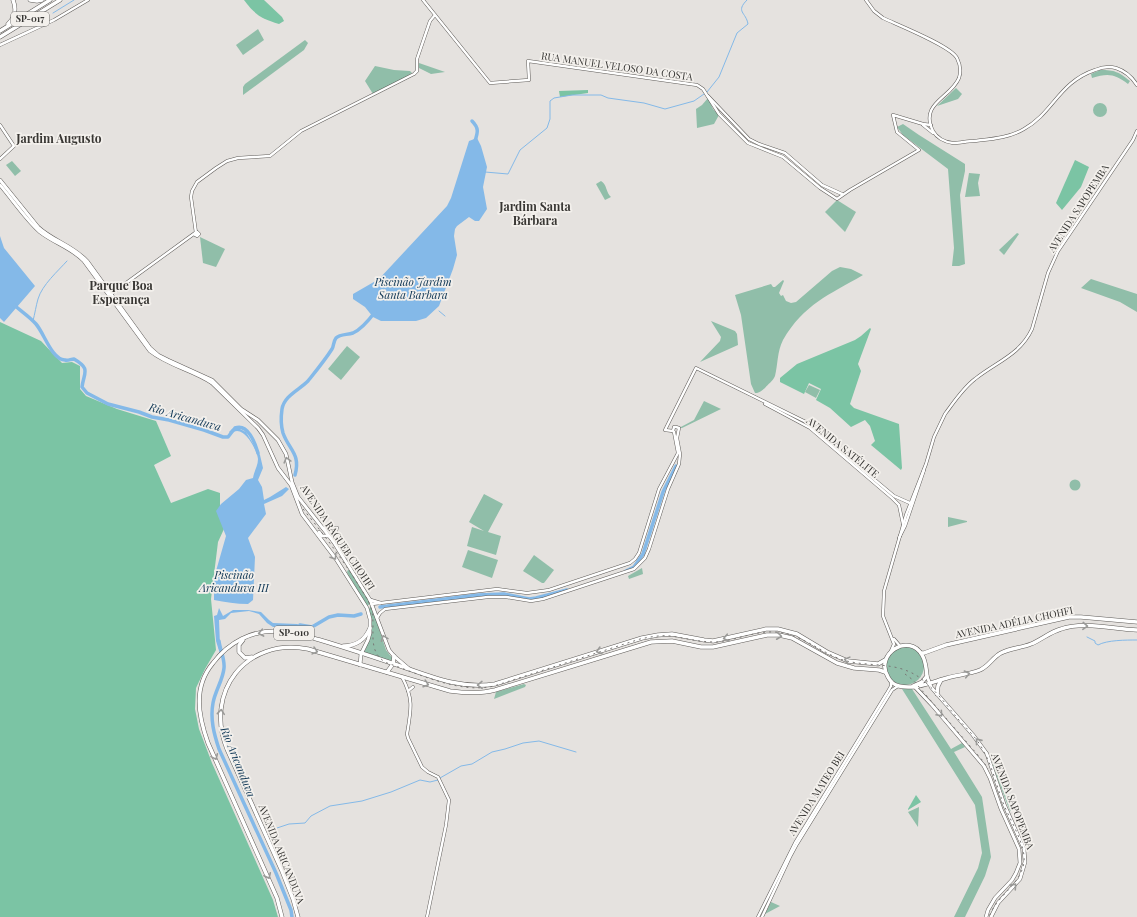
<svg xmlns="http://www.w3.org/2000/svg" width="1137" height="917" viewBox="0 0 1137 917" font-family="'Playfair Display',serif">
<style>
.green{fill:#90bea9}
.forest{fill:#7bc4a4}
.water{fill:#84b9e8}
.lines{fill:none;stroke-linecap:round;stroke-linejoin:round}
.stream{stroke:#84b9e8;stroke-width:1}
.river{stroke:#84b9e8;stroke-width:3.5}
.secondary-casing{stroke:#5e5b58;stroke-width:3.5}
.primary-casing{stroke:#5e5b58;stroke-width:4}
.highway-casing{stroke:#5e5b58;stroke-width:4.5}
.secondary{stroke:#fff;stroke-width:2.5}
.primary{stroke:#fff;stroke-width:3}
.highway{stroke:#fff;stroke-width:3.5}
.rail{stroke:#787674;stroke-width:1;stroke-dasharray:2 4;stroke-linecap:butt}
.oneway{stroke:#9a9a98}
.labels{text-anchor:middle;stroke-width:3.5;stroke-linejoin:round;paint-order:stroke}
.shield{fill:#f3f0ec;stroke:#6e6c6a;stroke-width:1}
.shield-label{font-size:9px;font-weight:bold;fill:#353432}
.street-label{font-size:10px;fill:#353432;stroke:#f3f0ec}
.water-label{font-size:11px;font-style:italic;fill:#0d3554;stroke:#f3f0ec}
.quarter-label{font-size:12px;font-weight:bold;fill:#383633;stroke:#f3f0ec}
</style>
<rect width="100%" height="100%" fill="#e5e2df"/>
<!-- green -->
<g class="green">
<path d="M258 29 264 40 243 55 236 45Z"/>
<path d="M305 40 308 43 304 50 243 95V87L245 84Z"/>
<path d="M419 63 445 72 431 74 419 68Z"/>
<path d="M375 66 394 70 410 71 412 73 396 83 373 94 365 81Z"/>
<path d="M1100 70C1115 70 1119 72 1130 81L1128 84C1115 74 1108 73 1092 78L1091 74Z"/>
<path d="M956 88 962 94 958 99 937 106Z"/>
<path d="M708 98 713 109 719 115 714 124 697 128 696 109 702 105Z"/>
<circle cx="1100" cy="110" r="7"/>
<path d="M903 124 919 135 965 164V171L960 195 965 264 959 266H952L954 248 948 169 903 135 897 127Z"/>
<path d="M12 161 21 171 15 176 6 165Z"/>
<path d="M969 173 980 174 978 183 980 196 965 197Z"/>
<path d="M601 181C607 184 606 193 611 197L605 200 596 184Z"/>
<path d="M837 200 856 212 845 232 825 212Z"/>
<path d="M1017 233 1019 234 1004 255 999 250Z"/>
<path d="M200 237 225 249 216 267 203 263Z"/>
<path d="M840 267 851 269 863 275C829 295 804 304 783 340 777 352 778 364 775 376 773 381 768 384 765 388 761 391 760 393 755 393L751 384 741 315 735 295 771 284 773 287H775L783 280 784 281 779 293 781 296 783 295 786 301 791 303 796 302 832 271Z"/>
<path d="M1091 279 1137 294V312L1120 302 1081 288Z"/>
<path d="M711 321 735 331 737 334 738 345 700 362 720 341 721 337Z"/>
<path d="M347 346 360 357 341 380 328 369Z"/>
<path d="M809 385 820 390 816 398 805 392Z"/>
<path d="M704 401 721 409 682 428H679L694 420Z"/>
<circle cx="1075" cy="485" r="5.5"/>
<path d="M484 494 503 504 488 532 501 536 496 555 467 546 472 527 484 531 469 522Z"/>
<path d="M948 517 967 521V522L948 527Z"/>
<path d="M468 550 498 560 492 578 462 567Z"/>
<path d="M534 555 554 570 544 583H542L523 571Z"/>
<path d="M642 568 643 574 629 579 628 576Z"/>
<path d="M348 570H350L371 603 367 606 349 576 347 572Z"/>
<path d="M370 607H372L386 650 393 659 392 663 363 654C372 640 369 625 369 609Z"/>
<circle cx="905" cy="666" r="19"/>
<path d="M524 684 526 685 525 687 494 699 496 692Z"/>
<path d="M902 689H912L951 749 962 743 965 747 954 752 982 797 991 857 985 876 965 917H954L978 868 982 853 975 805Z"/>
<path d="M993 757C1003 775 1007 791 1012 811H1010C1003 794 996 776 991 758Z"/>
<path d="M919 807 918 827 908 812Z"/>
<path d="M771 902 780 906 765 914Z"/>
</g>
<!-- forest -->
<g class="forest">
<path d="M244 0H264L282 17 284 21 279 24C261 18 256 16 244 0Z"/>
<path d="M588 90V93L560 97 559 91Z"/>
<path d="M1075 160 1089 167 1081 187 1062 210 1056 203Z"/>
<path d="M0 322 41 341 62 363 72 362 80 366V389L86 396 117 409 156 421 171 456 154 465 171 503 208 489 220 493V507L229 518 218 542 211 599 216 650 205 669 196 688 195 709 199 729 212 763 273 900 278 917H0Z"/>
<path d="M870 328 871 329 858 364 861 371 850 404 854 408 899 424 902 468 901 470 871 445 875 441 870 426 865 420 851 427 830 408 816 400 821 389 809 383 804 394 780 382V378L797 364 855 340 861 336Z"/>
<path d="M916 795 921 802 908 810V809Z"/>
</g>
<!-- water -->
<g class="water">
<path d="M477 138 481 146 487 167 483 187 487 209 479 221H475L469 217 457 226 455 229 454 236 457 255 453 269 439 306 426 318 416 321H381L373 317 365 307 353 299V294L379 279 447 206 451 198 469 141Z"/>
<path d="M0 236 4 248 35 286 4 322 0 318Z"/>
<path d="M236 427 246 432 260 455 263 468 258 480 262 487 264 500 270 497 286 487 289 489 282 496 264 504 266 514 248 538 255 557 253 600 248 604C236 604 225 602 214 600V578L226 536 216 511 221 504 239 489 246 480 253 478C254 471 258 466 258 459 257 449 242 422 231 434L229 432 232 429Z"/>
<path d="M219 608 223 616 233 610H248L261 612 269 620 273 623 297 624 303 626 273 627 267 623 259 614 249 611 231 613 225 619 219 620 220 646 222 652 220 654 216 641 214 616 217 615Z"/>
</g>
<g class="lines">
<!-- stream -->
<g class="stream">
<path d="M53 13 74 0"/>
<path d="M707 92 719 77 737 33 748 24C746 12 735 12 747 0"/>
<path d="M485 172 508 174 520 150 547 128 550 119V101L554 98 572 95H601L608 98 644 103 665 109 694 101 704 94"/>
<path d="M439 311 445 316"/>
<path d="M33 321C35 313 36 306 38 299 42 285 58 271 67 261"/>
<path d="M1087 637 1095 641V643L1098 645C1107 640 1126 640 1137 640"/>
<path d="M440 778 461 766 472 764 492 752 505 749 523 743 539 741 576 752"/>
<path d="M274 829 289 824 305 823 311 816 330 806 362 801 391 792 420 780 430 782 438 780"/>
</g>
<!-- river -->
<g class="river">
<path d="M472 121C479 128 478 132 475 141"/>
<path d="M14 305C21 311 30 317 36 324 44 333 52 360 65 360 68 361 71 359 74 359 91 369 84 372 82 387L87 393 108 404 139 412 152 417 169 420 204 430 223 437H228L235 428C248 423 255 443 258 453"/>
<path d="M295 475C301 454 289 450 283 433 281 426 281 416 282 409 284 396 299 390 308 381 316 371 325 360 332 349 334 346 333 342 336 338 340 334 347 335 353 333 362 329 369 320 375 312"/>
<path d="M626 571 634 567 643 554 663 492 676 466"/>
<path d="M380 607 478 595 504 594 529 599 536 598 567 590"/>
<path d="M300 625 312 627 329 617 338 615 354 616 361 614"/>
<path d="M219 641C220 650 225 659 224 668 223 680 215 691 213 703 210 719 214 734 219 749L276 873 291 910 292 917"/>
</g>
<!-- secondary casing -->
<g class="secondary-casing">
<g id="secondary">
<path d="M423 0 490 83 529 80 528 61 697 85 703 89 719 114 748 143 783 157 820 188 837 199 850 190 919 150 897 132 893 115 923 124 931 125"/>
<path d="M866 0 874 11 883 18C898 25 951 46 957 58 960 64 961 72 959 78 951 98 919 103 933 131 937 138 945 142 953 143 960 143 967 141 974 141 991 139 1009 138 1024 129 1053 113 1059 82 1095 70 1102 67 1109 66 1116 68 1125 71 1132 77 1137 85"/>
<path d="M0 45 54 20 88 0"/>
<path d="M708 96 749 139 759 144 785 153 822 185 842 194"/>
<path d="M0 125 14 146 0 159"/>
<path d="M923 125 933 133"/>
<path d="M197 232 199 234 197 236 195 235Z"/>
<path d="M196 233 191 197 192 191 197 182 216 168 227 161 238 158 270 156 301 131 414 74 417 71V59L430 21 435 15"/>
<path d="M111 294 195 233"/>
<path d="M765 404 810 428 892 498 899 505 903 524"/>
<path d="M673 431 665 430 696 368 806 422 894 496 912 504"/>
<path d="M899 538 905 526 924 470"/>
<path d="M372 604 497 589 527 593 549 590 630 563 635 559 639 553 659 489 678 453 674 432"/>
<path d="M377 618 380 613 385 609 488 597H506L531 601 543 599 634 569 645 558 649 549 668 489 679 464 680 454 677 438 679 428 676 427H674L673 431"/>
<path d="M894 639 900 646"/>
<path d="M891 651 894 644 883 616 884 591 906 515 926 464 934 437 945 414C954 402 963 388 975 379 996 362 1020 355 1032 329L1048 273 1058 251 1133 140 1137 131"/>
<path d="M402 677C414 699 411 710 407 734L408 738 422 767 428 772 438 777 449 800 446 825 427 917"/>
<path d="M408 691 413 687"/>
<path d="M758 917 795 843 887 693 891 686V681"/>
<path d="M762 917 790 857 797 844 892 690 898 686"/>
</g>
</g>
<!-- primary casing -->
<g class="primary-casing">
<g id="primary">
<path d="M0 180 38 227C53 241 72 245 87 261L150 348 158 355 168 360 212 380 241 409 258 420 278 440 286 454 292 482 298 497 333 541 370 600 389 650 394 656 408 668"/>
<path d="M0 185C12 199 27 221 40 232 54 243 72 248 84 261L150 351C169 366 193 370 212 383L258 428 263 435 278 468 291 485 302 514 336 559 367 608 370 619V633L368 640 361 654 360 665"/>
<path d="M323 528 329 530 337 528"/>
<path d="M319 532 322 536H328"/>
<path d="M333 541 336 530"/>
<path d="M370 600 380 603"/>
<path d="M927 676 931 687 973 735 987 754 1004 804 1024 849 1025 862 1020 879 998 903 991 917"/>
<path d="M914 686 932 705 984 766 990 778 1001 809 1019 849 1020 863 1016 873 1012 880 995 898 988 910 986 917"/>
</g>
</g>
<!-- highway casing -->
<g class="highway-casing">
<g id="highway">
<path d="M30 0 37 1 42 0"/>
<path d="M8 24C15 17 17 10 13 0"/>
<path d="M0 31 50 0"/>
<path d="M0 37 60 0"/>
<path d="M243 640 239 645V652L245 658 252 657"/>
<path d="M343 646C357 646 365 640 370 628"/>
<path d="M921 653H924L946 645 1069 617H1081L1137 622"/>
<path d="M387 672 393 664 394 656"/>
<path d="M913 686 922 682 927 676C926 669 926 661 922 655 909 632 874 654 888 677 890 681 894 685 899 686 915 690 932 682 947 678 958 675 970 674 980 670 989 666 993 657 1001 653 1011 648 1021 648 1031 644 1041 640 1050 632 1061 629 1083 621 1114 629 1137 630"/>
<path d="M937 694 938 686 941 680"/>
<path d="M282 917 277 898 208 743C198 715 193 687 213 663 229 642 252 630 279 631 293 631 306 636 320 640 350 649 380 659 409 669 437 679 464 689 495 684L642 638 658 635 672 634 704 640 713 641 766 629H778L797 634 827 652 848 661 878 664 885 660"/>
<path d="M298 917 293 899 282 871 227 749C204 692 246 637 308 649L450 691C465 693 480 694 495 690L651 642 672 641 701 647H713L767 635H779L792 638 837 663 854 668 879 670 885 672"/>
</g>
</g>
<!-- secondary -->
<use href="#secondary" class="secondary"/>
<!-- primary -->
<use href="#primary" class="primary"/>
<!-- highway -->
<use href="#highway" class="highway"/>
<!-- rail -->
<g class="rail">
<path d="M303 509C322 532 340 556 356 581 361 590 368 598 371 608 377 627 365 652 387 663 420 674 459 694 494 686L640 639C650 637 660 635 670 636 685 638 699 642 715 642 735 641 753 631 774 632 801 633 819 652 843 660 863 666 886 663 905 670 913 673 920 677 926 683 938 693 948 707 958 719 967 729 978 739 984 752 992 766 996 784 1002 800 1008 817 1026 844 1024 862 1021 885 996 896 989 917"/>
<path d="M905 674 913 680 983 761 988 769"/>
</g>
</g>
<!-- one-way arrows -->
<defs><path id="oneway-chevron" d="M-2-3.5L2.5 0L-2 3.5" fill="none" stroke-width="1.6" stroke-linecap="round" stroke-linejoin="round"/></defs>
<g class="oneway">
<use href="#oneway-chevron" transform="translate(287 460) rotate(-105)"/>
<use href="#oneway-chevron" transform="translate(334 557) rotate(56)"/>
<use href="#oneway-chevron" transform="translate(1085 626) rotate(3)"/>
<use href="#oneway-chevron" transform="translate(261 633) rotate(169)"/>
<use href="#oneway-chevron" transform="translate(779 636) rotate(6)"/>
<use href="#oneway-chevron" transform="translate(384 638) rotate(-111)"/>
<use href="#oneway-chevron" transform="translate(726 638) rotate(168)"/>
<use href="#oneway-chevron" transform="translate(315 651) rotate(15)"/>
<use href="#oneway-chevron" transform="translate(599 651) rotate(163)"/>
<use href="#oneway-chevron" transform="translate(847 660) rotate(-165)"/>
<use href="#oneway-chevron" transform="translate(967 674) rotate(-12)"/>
<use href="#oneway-chevron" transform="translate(426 684) rotate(17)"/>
<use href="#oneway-chevron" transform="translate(480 685) rotate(179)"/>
<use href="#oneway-chevron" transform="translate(221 712) rotate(-84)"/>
<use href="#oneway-chevron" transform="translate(940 714) rotate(49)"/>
<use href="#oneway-chevron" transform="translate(978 741) rotate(-129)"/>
<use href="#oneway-chevron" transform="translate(215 757) rotate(66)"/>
<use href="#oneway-chevron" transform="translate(268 876) rotate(65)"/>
<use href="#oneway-chevron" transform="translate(1014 886) rotate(-48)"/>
</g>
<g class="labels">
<!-- shield labels -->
<g class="shield">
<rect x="11" y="12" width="38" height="14" rx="3"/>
<rect x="274" y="626" width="40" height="14" rx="3"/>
</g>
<g class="shield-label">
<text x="30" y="22">SP-017</text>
<text x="294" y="636">SP-010</text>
</g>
<!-- street labels -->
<g class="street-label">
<text transform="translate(617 66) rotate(8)" y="4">RUA MANUEL VELOSO DA COSTA</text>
<text transform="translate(1078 208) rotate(-57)" y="4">AVENIDA SAPOPEMBA</text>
<text transform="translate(843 447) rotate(39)" y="4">AVENIDA SATÉLITE</text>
<text transform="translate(338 537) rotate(56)" y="4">AVENIDA RAGUEB CHOHFI</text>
<text transform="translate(1014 622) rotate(-12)" y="4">AVENIDA ADÉLIA CHOHFI</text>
<text transform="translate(816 793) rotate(-58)" y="4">AVENIDA MATEO BEI</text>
<text transform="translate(1013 801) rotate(69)" y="4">AVENIDA SAPOPEMBA</text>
<text transform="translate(282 854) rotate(68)" y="4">AVENIDA ARICANDUVA</text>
</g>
<!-- water labels -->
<g class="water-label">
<text x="413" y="286">Piscinão Jardim<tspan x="413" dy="13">Santa Barbara</tspan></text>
<text transform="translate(185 417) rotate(16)" y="4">Rio Aricanduva</text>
<text x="234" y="579">Piscinão<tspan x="234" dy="13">Aricanduva III</tspan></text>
<text transform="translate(238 762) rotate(68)" y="4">Rio Aricanduva</text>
</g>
<!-- quarter labels -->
<g class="quarter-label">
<text x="59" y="143">Jardim Augusto</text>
<text x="535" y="211">Jardim Santa<tspan x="535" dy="14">Bárbara</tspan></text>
<text x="121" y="290">Parque Boa<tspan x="121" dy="14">Esperança</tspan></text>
</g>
</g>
</svg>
